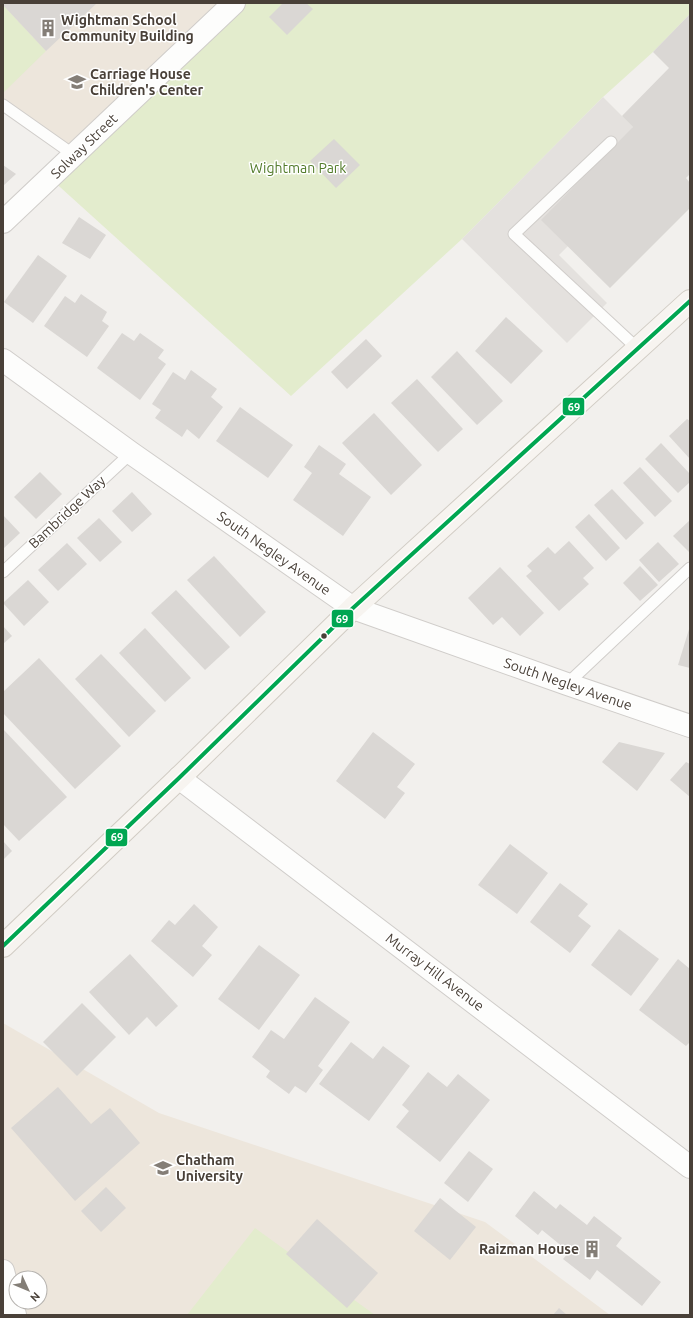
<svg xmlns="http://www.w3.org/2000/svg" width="693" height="1318" viewBox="0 0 693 1318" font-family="Ubuntu,sans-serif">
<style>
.education{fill:#ede6dc;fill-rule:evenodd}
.green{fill:#e3eccd}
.parking{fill:#e4e1de}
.building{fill:#dad7d4}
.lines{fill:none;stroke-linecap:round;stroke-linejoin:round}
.service-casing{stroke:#d0cdca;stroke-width:13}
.minor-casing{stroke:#d0cdca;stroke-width:24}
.tertiary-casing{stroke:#d0cdca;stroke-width:24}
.secondary-casing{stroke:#d1ccc4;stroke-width:24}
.service{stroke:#fdfdfc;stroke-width:11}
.minor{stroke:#fdfdfc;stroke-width:22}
.tertiary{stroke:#fdfdfc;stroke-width:22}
.secondary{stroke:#f7f4f0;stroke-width:22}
.bus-1-casing{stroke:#fff;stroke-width:7}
.bus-1{stroke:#00a651;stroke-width:4}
.bus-dot{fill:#494038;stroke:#fff;stroke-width:1.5}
.labels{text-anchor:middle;stroke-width:3;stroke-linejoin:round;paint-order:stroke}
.poi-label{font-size:14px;font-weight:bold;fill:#494038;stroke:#fff;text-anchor:start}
.street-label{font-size:14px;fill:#494038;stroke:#fff}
.park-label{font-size:14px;fill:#527b2a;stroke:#fff}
.line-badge{stroke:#fff;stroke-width:1.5}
.badge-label{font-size:11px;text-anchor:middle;font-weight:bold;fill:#fff}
</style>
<rect width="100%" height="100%" fill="#f2f0ed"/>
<!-- education -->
<g class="education">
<path d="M3 3H234L74 155 3 105Z"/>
<path d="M3 1023 159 1113 485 1222 610 1315H15L3 1271ZM16 1278H40V1302H16Z"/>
</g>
<!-- green -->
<g class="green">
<path d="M234 3H690V14L653 52 603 97 462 239 291 396 50 178Z"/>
<path d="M3 5 46 51 3 93Z"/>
<path d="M255 1228 375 1315H187Z"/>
</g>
<!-- parking -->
<path class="parking" d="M603 97 633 127 568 246 559 255 607 303 567 343 462 239Z"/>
<!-- building -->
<g class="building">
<path d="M3 3H97L46 51 3 5Z"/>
<path d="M283 3H306L313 9 287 35 269 17Z"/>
<path d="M690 14V174L686 178 690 183V208L610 288 541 220 633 127 622 116 669 68 653 52Z"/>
<path d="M334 139 360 165 336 188 310 161Z"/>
<path d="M3 165 16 174 3 186Z"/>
<path d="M79 217 106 235 90 259 62 243Z"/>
<path d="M38 255 67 276 33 323 4 302Z"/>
<path d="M81 294 107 312 102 321 109 326 87 357 44 326 65 296 75 303Z"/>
<path d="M506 317 543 351 511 384 475 351Z"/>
<path d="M122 333 134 341 140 333 164 350 158 358 166 364 140 400 97 368Z"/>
<path d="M366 339 382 356 347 389 331 372Z"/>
<path d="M457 351 503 401 477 425 431 377Z"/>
<path d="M191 370 217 389 211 397 223 407 199 439 187 429 182 437 155 418 161 410 152 404 173 372 185 380Z"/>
<path d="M417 379 463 429 438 452 391 403Z"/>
<path d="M240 407 293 445 268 478 216 441Z"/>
<path d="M374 413 422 465 391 495 342 443Z"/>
<path d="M687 419 690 421V459L669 436Z"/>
<path d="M661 443 690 474V482L678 493 645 459Z"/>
<path d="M319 445 346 464 339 474 371 497 343 536 293 500 312 473 304 467Z"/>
<path d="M640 467 672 501 655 517 623 483Z"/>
<path d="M40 472 62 494 36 519 14 497Z"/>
<path d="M612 489 644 523 626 540 594 505Z"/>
<path d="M132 492 152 514 132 532 112 511Z"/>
<path d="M589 514 620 548 606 561 575 527Z"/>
<path d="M3 515 20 533 3 549Z"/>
<path d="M99 518 122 542 100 562 77 538Z"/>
<path d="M690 520V553L673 536Z"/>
<path d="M569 541 594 568 583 578 589 584 559 611 526 576 532 571 527 566 548 547 555 554Z"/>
<path d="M658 542 679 564 659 582 639 560Z"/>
<path d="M67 543 87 564 58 591 38 570Z"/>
<path d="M214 556 266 612 240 637 187 580Z"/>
<path d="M640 566 658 585 640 601 623 583Z"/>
<path d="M500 567 544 613 520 636 502 617 493 625 468 598Z"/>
<path d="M28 580 49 602 24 626 3 603Z"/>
<path d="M176 590 230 647 205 670 151 613Z"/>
<path d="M3 626 12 636 3 644Z"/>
<path d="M690 626V668L678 665Z"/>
<path d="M145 628 191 678 165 702 119 653Z"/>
<path d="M101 654 156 711 129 737 75 679Z"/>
<path d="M39 658 121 746 75 789 3 713V692Z"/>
<path d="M3 729 67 797 19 841 3 824Z"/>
<path d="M373 732 415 764 397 787 405 793 385 819 336 781Z"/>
<path d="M619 742 665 753 637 791 602 762Z"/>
<path d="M686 762 690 764V797L670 780Z"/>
<path d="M3 841 12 851 3 860Z"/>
<path d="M510 844 548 873 517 914 478 885Z"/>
<path d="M560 883 588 904 578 916 591 926 570 953 530 922Z"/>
<path d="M194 904 218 927 202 946 212 955 193 977 151 941 169 920 175 925Z"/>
<path d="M619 929 659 959 631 996 591 965Z"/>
<path d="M259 945 300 975 259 1030 218 999Z"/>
<path d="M130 954 178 1006 156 1027 147 1017 129 1035 89 992Z"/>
<path d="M678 959 690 969V1042L686 1046 639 1010Z"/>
<path d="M315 997 350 1022 318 1066 323 1070 306 1093 295 1086 289 1094 266 1077 270 1071 252 1057 271 1030 284 1039Z"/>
<path d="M82 1003 116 1037 77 1076 43 1042Z"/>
<path d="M351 1042 373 1059 383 1046 410 1066 369 1121 319 1084Z"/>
<path d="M428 1072 447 1087 458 1074 490 1100 440 1162 396 1127 409 1111 402 1105Z"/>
<path d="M58 1087 91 1124 110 1108 140 1143 75 1201 11 1128Z"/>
<path d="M469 1151 493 1169 468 1202 444 1183Z"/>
<path d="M106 1187 126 1208 101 1232 81 1211Z"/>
<path d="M534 1191 556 1209 560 1204 587 1225 594 1216 622 1238 616 1246 661 1282 642 1306 597 1270 590 1280 563 1259 569 1252 542 1230 538 1235 515 1216Z"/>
<path d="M440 1198 476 1227 450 1260 414 1231Z"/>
<path d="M317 1219 378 1273 347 1308 286 1254Z"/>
<path d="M559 1308 567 1315H553Z"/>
</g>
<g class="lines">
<!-- service casing -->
<g class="service-casing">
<g id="service">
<path d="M3 105 74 155"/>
<path d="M611 142 514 234 638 349"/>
<path d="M3 572 131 453"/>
<path d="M567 684 690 568"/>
</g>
</g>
<!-- minor casing -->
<g class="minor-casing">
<g id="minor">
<path d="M3 222 234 3"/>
<path d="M3 360 131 453 353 608"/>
<path d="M179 778 690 1167"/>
<path d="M3 1271 15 1315"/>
</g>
</g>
<!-- tertiary casing -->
<g class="tertiary-casing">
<path id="tertiary" d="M353 608 567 684 690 726"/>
</g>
<!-- secondary casing -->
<g class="secondary-casing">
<path id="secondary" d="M3 946 179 778 353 608 690 301"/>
</g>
<!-- service -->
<use href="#service" class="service"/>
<!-- minor -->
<use href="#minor" class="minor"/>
<!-- tertiary -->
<use href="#tertiary" class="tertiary"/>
<!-- secondary -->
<use href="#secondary" class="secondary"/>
<!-- bus-1 casing -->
<g class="bus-1-casing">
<path id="bus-1" d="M3 946 179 778 353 608 690 301"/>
</g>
<!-- bus-1 -->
<use href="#bus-1" class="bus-1"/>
</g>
<!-- icons -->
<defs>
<g id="building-bare" transform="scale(1.38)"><path d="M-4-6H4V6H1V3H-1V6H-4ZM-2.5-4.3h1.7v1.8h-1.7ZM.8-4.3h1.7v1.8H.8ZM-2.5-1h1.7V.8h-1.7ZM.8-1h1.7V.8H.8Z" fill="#847e77" stroke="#fff" stroke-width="2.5" paint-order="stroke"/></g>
<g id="school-bare" transform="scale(1.38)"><path d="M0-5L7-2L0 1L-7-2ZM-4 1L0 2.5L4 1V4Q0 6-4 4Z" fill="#847e77" stroke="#fff" stroke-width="2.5" paint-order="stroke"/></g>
<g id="university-bare" transform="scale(1.38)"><path d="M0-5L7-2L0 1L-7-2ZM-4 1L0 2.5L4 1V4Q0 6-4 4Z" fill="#847e77" stroke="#fff" stroke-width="2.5" paint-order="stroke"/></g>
</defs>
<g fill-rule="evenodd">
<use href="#building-bare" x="48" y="28"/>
<use href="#school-bare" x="77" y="82"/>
<use href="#university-bare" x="163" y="1168"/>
<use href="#building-bare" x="592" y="1249"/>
</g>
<!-- markers -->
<circle class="bus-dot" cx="324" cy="636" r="3.5"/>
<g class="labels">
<!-- poi labels -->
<g class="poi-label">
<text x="61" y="25">Wightman School<tspan x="61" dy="16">Community Building</tspan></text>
<text x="90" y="79">Carriage House<tspan x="90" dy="16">Children's Center</tspan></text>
<text x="176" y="1165">Chatham<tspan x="176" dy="16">University</tspan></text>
<text x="579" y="1254" text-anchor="end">Raizman House</text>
</g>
<!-- street labels -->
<g class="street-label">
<text transform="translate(84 146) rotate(-44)" y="5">Solway Street</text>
<text transform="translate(67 512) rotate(-43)" y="5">Bambridge Way</text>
<text transform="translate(274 553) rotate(35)" y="5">South Negley Avenue</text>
<text transform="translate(568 684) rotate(19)" y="5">South Negley Avenue</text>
<text transform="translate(435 972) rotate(37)" y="5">Murray Hill Avenue</text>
</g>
<!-- park labels -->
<g class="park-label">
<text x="298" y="173">Wightman Park</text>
</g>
</g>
<g class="line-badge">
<rect x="562" y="397" width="23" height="19" rx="4" fill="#00a651"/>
<rect x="331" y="609" width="23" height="19" rx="4" fill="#00a651"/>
<rect x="105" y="828" width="23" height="19" rx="4" fill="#00a651"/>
</g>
<g class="badge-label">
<text x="574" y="411">69</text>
<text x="342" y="623">69</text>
<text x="117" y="841">69</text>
</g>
<!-- border -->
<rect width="693" height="1318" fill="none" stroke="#494038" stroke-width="8"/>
<!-- north arrow -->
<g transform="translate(28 1290) rotate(134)"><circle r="19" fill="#ffffff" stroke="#b6b3af"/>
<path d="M0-3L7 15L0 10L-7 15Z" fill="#847e77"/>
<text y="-6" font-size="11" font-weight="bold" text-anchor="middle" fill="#494038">N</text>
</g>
</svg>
